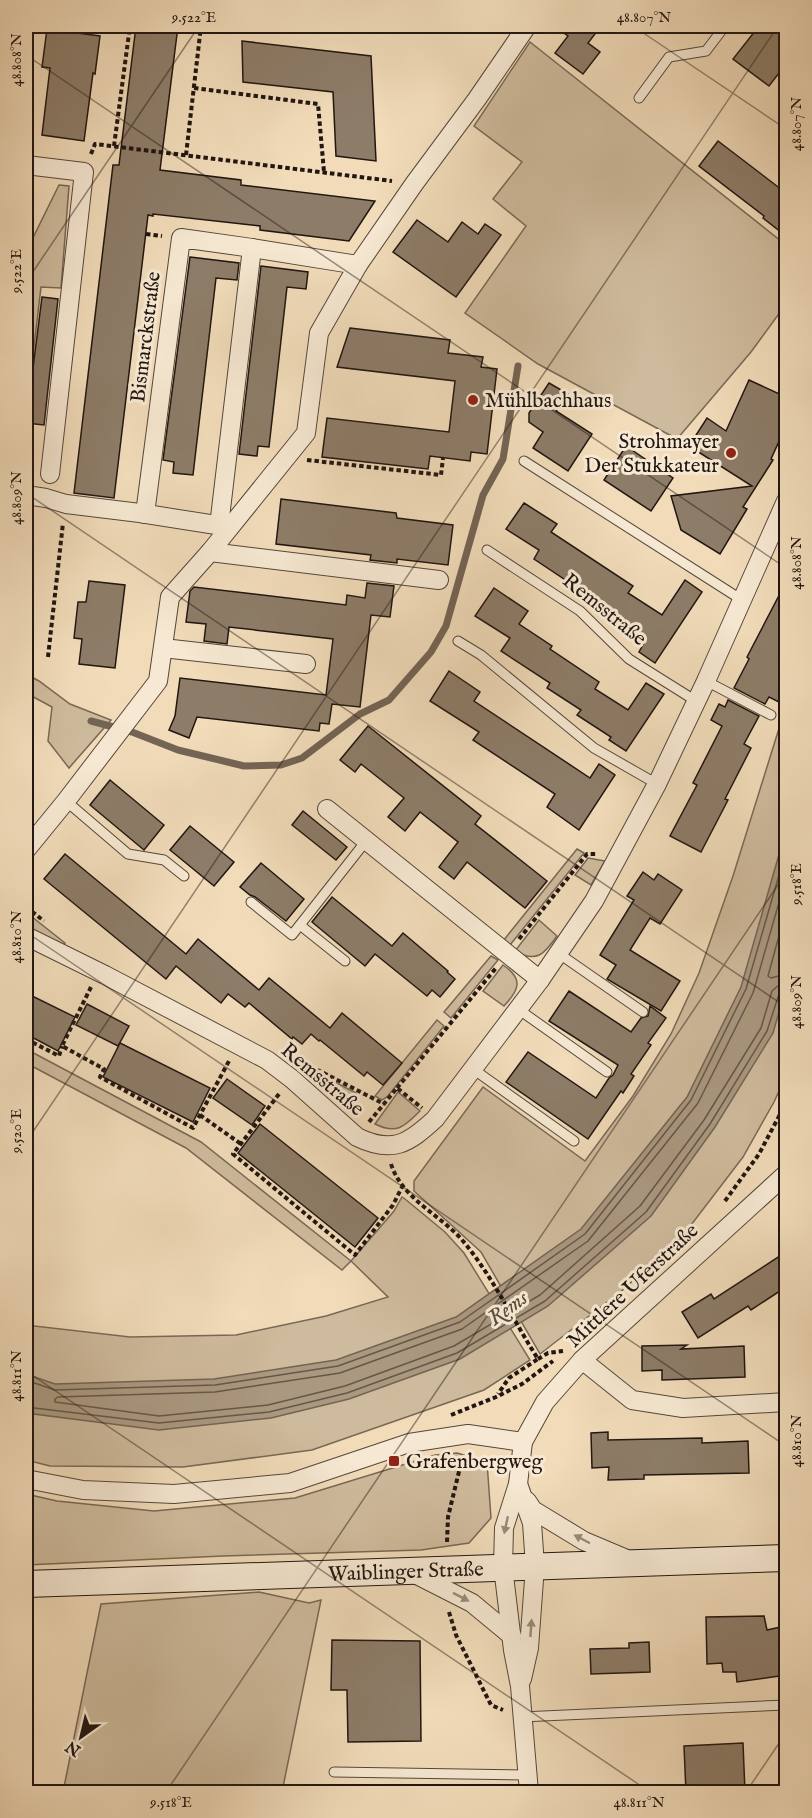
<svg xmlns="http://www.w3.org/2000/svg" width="812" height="1818" viewBox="0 0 812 1818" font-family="'IM FELL English',serif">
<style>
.green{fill:#ceba9c;stroke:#786856;stroke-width:1.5}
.water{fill:#aa9880;stroke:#736454;stroke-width:1.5}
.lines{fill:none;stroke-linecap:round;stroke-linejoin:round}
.shore{stroke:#665748;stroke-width:1.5}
.stream{stroke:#736454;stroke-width:7}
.building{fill:#8d7c68;stroke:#211611;stroke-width:1.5}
.service-casing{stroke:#55473b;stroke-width:11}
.minor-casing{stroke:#55473b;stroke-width:20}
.secondary-casing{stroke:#211611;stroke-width:28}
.path{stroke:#211611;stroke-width:4;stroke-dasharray:4.5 3;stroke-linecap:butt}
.service{stroke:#f6e8d2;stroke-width:9}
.minor{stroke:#f6e8d2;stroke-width:18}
.secondary{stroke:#f6e8d2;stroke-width:26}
.oneway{fill:#968a7b}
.ticks{fill:none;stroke:#211611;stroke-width:1.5;stroke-opacity:0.45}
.poi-dot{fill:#8f2418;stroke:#f6e8d2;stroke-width:2}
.labels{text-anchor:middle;stroke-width:6;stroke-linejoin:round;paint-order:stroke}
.street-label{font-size:21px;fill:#211611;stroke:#f6e8d2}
.poi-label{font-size:21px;fill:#211611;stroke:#f6e8d2;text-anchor:start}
.water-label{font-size:22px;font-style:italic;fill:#584a3d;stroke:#f6e8d2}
.neatline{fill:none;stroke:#211611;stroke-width:2}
.ticks-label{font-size:15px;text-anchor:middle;fill:#211611}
</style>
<rect width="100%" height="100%" fill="#f1dbb9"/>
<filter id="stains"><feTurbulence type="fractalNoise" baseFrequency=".00333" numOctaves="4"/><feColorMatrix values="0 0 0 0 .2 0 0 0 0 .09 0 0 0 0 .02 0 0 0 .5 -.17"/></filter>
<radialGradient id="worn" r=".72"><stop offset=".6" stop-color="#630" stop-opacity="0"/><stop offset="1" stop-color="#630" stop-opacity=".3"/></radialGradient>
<!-- green -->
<g class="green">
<path d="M530 42 786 245V304L751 352 677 439 538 364 465 313 526 226 493 199 522 162 474 126Z"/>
<path d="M59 185 69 186 61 288 41 287 26 414V252Z"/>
<path d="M26 674 39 681 70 704 111 720 69 768 48 741 52 707 26 693Z"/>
<path d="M786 706V1076L774 1102 743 1157 688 1229 624 1289 540 1354 481 1252 414 1191V1181L483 1087 585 1161 633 1096 671 1034 699 973 733 876Z"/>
<path d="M577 849 584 853 510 945 503 941Z"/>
<path d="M588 858 605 861 591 885 575 875Z"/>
<path d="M26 913H27L65 943 61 947 26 927Z"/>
<path d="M539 920 557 936C545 953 537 964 515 951Z"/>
<path d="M491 956 498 960 451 1018 444 1012Z"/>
<path d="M503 965C524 979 519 990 504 1006L483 991Z"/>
<path d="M437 1020 444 1026 387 1097 382 1100 375 1096Z"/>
<path d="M26 1049 201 1142 351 1261 394 1211 402 1197 405 1199 445 1232 464 1253 530 1360 484 1390 312 1450 183 1467 50 1466 26 1460V1325L130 1337 236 1335 326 1316 388 1297 351 1261 342 1270 186 1148 26 1063Z"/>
<path d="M304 1066 356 1093 357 1099 353 1106 326 1085 301 1069Z"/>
<path d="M398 1092 420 1111C405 1126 397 1135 375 1124Z"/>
<path d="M457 1453 487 1462 491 1518 469 1543 421 1550 223 1556 26 1565V1494L57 1501 154 1511 295 1498 435 1455Z"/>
<path d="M259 1592 309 1603 321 1600 282 1792H63L101 1604Z"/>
</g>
<!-- water -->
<path class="water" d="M786 830V988L773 1033 715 1127 651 1216 548 1306 460 1359 349 1399 271 1418 159 1430 26 1413V1374L55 1384 214 1379 336 1360 456 1317 581 1229 687 1097 741 987Z"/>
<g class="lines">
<!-- shore -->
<g class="shore">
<path d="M786 878 753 993 698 1103 588 1241 462 1329 340 1373 215 1392 58 1397 55 1399V1402L159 1416 268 1405 345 1386 454 1346 540 1295 640 1206 704 1120 761 1028 772 991 779 985 786 983"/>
<path d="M786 910 768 976 771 978 786 974"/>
<path d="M26 1380 55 1390 215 1385 338 1366 460 1322 585 1234 691 1100 746 989 786 851"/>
<path d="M26 1407 159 1423 269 1412 347 1393 457 1353 545 1301 646 1212 710 1124 767 1031 779 994 782 991H786"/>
</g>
<!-- stream -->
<path class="stream" d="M91 721 132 732 178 750 244 766 281 765 302 758 360 714 389 700 431 652 446 626 483 495 503 459 518 366"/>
</g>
<!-- building -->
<g class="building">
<path d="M136 26H178L160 170 241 180V185L375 201 349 241 260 230V226L153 214V216L148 215 114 498 74 493 113 165H119Z"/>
<path d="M554 26H601L588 43 600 52 583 74 555 53 568 36Z"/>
<path d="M759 26H786V64L769 86 733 59Z"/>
<path d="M47 29 100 36 95 74 93 73 84 141 42 135 50 68 42 67Z"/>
<path d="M242 41 371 56 376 161 336 156 333 92 243 82Z"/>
<path d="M718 141 786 193V236L763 218 764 216 699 166Z"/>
<path d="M417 220 448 242 462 222 478 234 485 224 501 235 456 297 393 252Z"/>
<path d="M190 257 239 263 237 280 216 278 193 475 173 473 174 462 163 460Z"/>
<path d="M261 266 308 272 306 289 287 287 269 447 258 446 257 456 239 454Z"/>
<path d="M42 297 58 299 44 425 26 423Z"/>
<path d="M350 328 450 340 448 353 483 357 481 367 497 369 487 454 471 452 470 461 430 456 428 469 322 457 327 418 449 432 455 381 337 367Z"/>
<path d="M749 380 786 397V426L771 459 773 460 743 507 747 509 720 554 681 530 671 496 752 486 689 446 707 418 726 431Z"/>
<path d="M549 383 568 394 556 411 592 434 568 471 533 448 543 432 529 422V413Z"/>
<path d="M626 446 673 478 651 511 604 480Z"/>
<path d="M281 499 396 513 397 518 453 525 448 565 397 559V563L370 560 371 555 276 544Z"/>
<path d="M524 503 557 524 551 532 633 586 628 593 662 615 685 580 702 592 655 663 639 652 644 643 610 620 615 613 534 559 539 550 506 529Z"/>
<path d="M89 581 125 585 115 668 79 664 82 639 74 638 78 602H86Z"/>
<path d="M786 582V693L781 703 769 697 765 704 734 688 749 659 747 657Z"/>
<path d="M367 583 394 586 390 617 371 615 360 707 332 704 329 724 320 723 319 731 197 717 189 738 169 730 175 716 180 678 326 695 333 639 229 627 227 644 204 641 206 624 186 622 190 591 194 587 346 605 347 595 365 598Z"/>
<path d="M494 588 528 611 519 624 552 646 550 649 599 682 595 689 628 710 646 683 664 694 626 751 609 740 611 737 577 715 581 710 547 688 550 683 501 651 510 638 475 616Z"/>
<path d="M449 671 480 692 474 701 590 778 599 764 615 775 579 830 547 807 555 794 473 740 479 732 430 701Z"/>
<path d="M728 700 759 716 744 744 751 748 725 799 728 800 701 852 670 836 697 785 693 783 722 726 711 720 719 704 725 707Z"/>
<path d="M368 726 481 816 475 824 547 881 525 908 467 862 454 879 439 867 458 842 420 812 405 831 388 817 404 798 361 764 355 772 340 760Z"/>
<path d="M110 780 164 825 144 850 90 805Z"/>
<path d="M303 811 347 847 336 860 292 825Z"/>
<path d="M190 826 234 862 214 886 170 850Z"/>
<path d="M65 854 186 954 198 939 259 990 269 978 330 1028 342 1013 402 1063 383 1085 367 1072 364 1076 320 1040 319 1041 311 1034 302 1044 293 1037 292 1039 249 1003 245 1007 228 994 221 1003 176 966 166 979 44 879Z"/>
<path d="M261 863 304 899 286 921 255 897 250 895 240 887Z"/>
<path d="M643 872 654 880 658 874 682 890 660 924 650 918 630 950 680 981 661 1011 607 979 616 965 600 955 634 900 627 896Z"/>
<path d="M332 897 392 946 403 933 448 971 447 972 455 979 440 997 432 990 427 996 375 954 365 966 312 922Z"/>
<path d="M569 991 631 1032 641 1018 648 1016 650 1006 666 1018 648 1043 651 1045 631 1074 634 1076 623 1093 621 1091 588 1139 506 1082 528 1052 596 1098 609 1078 613 1075 618 1065 549 1021Z"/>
<path d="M26 993 75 1017 58 1051 26 1034Z"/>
<path d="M87 1004 129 1026 118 1046 76 1025Z"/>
<path d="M120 1043 210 1088 193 1122 103 1077Z"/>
<path d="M227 1079 265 1106 252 1125 213 1098Z"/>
<path d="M260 1124 378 1218 355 1247 238 1153Z"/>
<path d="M786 1252V1287L751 1310 748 1306 698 1338 682 1312 711 1294 714 1299Z"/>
<path d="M687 1345 681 1349 744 1346 745 1377 662 1380V1370L642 1371V1346Z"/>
<path d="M608 1432V1440L702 1438V1443L748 1441 749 1473 644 1475V1479L608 1480 609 1467 592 1468 591 1433Z"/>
<path d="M764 1616 767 1630 785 1626 786 1675 737 1682 736 1672H723L722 1663 707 1664 706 1617Z"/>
<path d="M332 1640 420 1641 421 1741 348 1742 347 1690H331Z"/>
<path d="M649 1642 650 1672 591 1674 590 1649 629 1648V1643Z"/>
<path d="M743 1743 745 1792H686L684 1746Z"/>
</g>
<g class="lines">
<!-- service casing -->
<g class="service-casing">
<g id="service">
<path d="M639 98 669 57 706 51 725 26"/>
<path d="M524 461 742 600"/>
<path d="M487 550 580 611 629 659 696 701"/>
<path d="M458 641 481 655 594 748 657 784"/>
<path d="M706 681 771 715"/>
<path d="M66 801 128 854 164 860 184 876"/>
<path d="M251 902 292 935 366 841"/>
<path d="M300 925 345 961"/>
<path d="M558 953 643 1012"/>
<path d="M518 1009 607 1072"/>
<path d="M473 1069 574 1141"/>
<path d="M521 1717 786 1705"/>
<path d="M334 1772 527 1775"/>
</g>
</g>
<!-- minor casing -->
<g class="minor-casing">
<g id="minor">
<path d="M26 165 84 172 50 474"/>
<path d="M358 265 414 184 477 99 527 26"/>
<path d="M26 495 46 498 66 504 140 513 229 527"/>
<path d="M219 526 252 248"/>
<path d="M210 552 439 580"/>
<path d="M163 648 306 664"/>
<path d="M327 809 540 980"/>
<path d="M26 850 66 801 158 681 170 597 210 552 306 433 319 333 358 265 252 248 181 238 145 514"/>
<path d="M26 936 105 975 267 1060 292 1079 357 1137C392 1154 408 1144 435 1119L540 980 594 901 657 784 706 681 786 501"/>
<path d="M582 1360 632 1400 683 1408 786 1402"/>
<path d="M26 1479 83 1490 174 1494 290 1483 409 1443 468 1434 523 1442"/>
<path d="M518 1484 532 1523 535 1566 529 1648 522 1679"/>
<path d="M527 1501 533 1510 584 1541 629 1560"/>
<path d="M413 1573 472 1603 512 1636"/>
<path d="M529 1792 520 1686 513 1650 503 1567 504 1528 518 1484 523 1442 545 1402 582 1360 786 1174"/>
</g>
</g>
<!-- secondary casing -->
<g class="secondary-casing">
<g id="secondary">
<path id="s1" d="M26 1584 786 1558"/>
</g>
</g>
<!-- path -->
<g class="path">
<path d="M194 88 318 104 324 172"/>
<path d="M114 146 130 26"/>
<path d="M91 154 95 144 392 181"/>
<path d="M186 155 201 26"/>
<path d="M146 234 162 236"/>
<path d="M307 460 441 475 443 458"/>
<path d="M48 657 63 523"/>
<path d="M26 907 44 921"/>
<path d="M519 939 587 854H597"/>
<path d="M91 987 62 1046 104 1069 100 1077 193 1128 229 1061"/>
<path d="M26 1039 59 1056 62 1046"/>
<path d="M310 1066 384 1104"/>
<path d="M397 1088 496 968"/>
<path d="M279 1094 233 1154 355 1255 393 1205 402 1187"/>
<path d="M200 1115 241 1144"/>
<path d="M369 1122 397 1088 422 1108"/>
<path d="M391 1164C402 1199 441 1215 463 1241 493 1277 513 1320 538 1359L509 1378 498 1394"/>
<path d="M725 1201 759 1154 786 1103"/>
<path d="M538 1359 548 1353 563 1351"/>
<path d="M451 1415 496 1397 522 1384 553 1361"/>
<path d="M447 1542 448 1517 463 1455"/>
<path d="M449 1612 456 1635 491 1705 503 1710"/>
</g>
<!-- service -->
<use href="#service" class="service"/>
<!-- minor -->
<use href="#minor" class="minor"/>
<!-- secondary -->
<use href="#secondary" class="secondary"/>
</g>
<!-- one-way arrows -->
<defs><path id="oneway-solid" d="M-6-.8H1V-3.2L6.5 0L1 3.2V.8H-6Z" transform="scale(1.5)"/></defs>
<g class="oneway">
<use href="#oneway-solid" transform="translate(506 1525) rotate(102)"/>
<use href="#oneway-solid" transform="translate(582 1539) rotate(-152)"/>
<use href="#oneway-solid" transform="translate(461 1597) rotate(27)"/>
<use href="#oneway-solid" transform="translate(531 1628) rotate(-86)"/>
</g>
<!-- ticks -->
<path class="ticks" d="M633 26 786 129M26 55 786 568M26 282 199 26M26 493 786 1007M26 932 786 1446M26 1142 778 26M26 1371 650 1792M166 1792 786 873M746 1792 786 1733"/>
<!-- markers -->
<g class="poi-dot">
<circle cx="473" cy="400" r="6"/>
<circle cx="731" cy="453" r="6"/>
<rect x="388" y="1455" width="12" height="12" rx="3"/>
</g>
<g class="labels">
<!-- street labels -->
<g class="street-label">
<text transform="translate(145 337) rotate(-83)" y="7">Bismarckstraße</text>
<text transform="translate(605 609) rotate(39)" y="7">Remsstraße</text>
<text transform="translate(323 1079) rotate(40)" y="7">Remsstraße</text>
<text transform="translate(632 1285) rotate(-43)" y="7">Mittlere Uferstraße</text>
<text dy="7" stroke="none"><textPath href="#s1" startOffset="380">Waiblinger Straße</textPath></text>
</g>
<!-- poi labels -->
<g class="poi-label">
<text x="485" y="407">Mühlbachhaus</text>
<text x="719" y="448" text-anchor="end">Strohmayer<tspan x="719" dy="24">Der Stukkateur</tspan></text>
<text x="406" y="1468">Grafenbergweg</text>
</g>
<!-- water labels -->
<g class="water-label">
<text transform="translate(507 1307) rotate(-36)" y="8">Rems</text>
</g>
</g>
<!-- margin -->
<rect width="812" height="1818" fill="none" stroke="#f1dbb9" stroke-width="66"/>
<!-- north arrow -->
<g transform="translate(81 1737) rotate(214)" stroke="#f6e8d2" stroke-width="4.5" paint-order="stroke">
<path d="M0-4.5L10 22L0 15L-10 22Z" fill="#211611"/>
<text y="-9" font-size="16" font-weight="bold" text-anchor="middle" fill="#211611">N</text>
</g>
<rect x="33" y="33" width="746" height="1752" class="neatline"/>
<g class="ticks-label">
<text x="194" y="22">9.522°E</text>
<text x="644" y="22">48.807°N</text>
<text transform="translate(16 60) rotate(-90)" y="5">48.808°N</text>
<text transform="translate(796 124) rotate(-90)" y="5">48.807°N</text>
<text transform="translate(16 271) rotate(-90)" y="5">9.522°E</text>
<text transform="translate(16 498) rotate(-90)" y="5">48.809°N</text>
<text transform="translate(796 563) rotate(-90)" y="5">48.808°N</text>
<text transform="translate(796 884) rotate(-90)" y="5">9.518°E</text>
<text transform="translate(16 937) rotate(-90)" y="5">48.810°N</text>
<text transform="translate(796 1002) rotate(-90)" y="5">48.809°N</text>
<text transform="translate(16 1131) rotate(-90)" y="5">9.520°E</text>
<text transform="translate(16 1376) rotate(-90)" y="5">48.811°N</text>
<text transform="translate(796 1441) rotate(-90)" y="5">48.810°N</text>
<text x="171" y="1807">9.518°E</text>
<text x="639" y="1807">48.811°N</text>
</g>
<rect width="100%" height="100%" filter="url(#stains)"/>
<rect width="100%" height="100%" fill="url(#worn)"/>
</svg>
